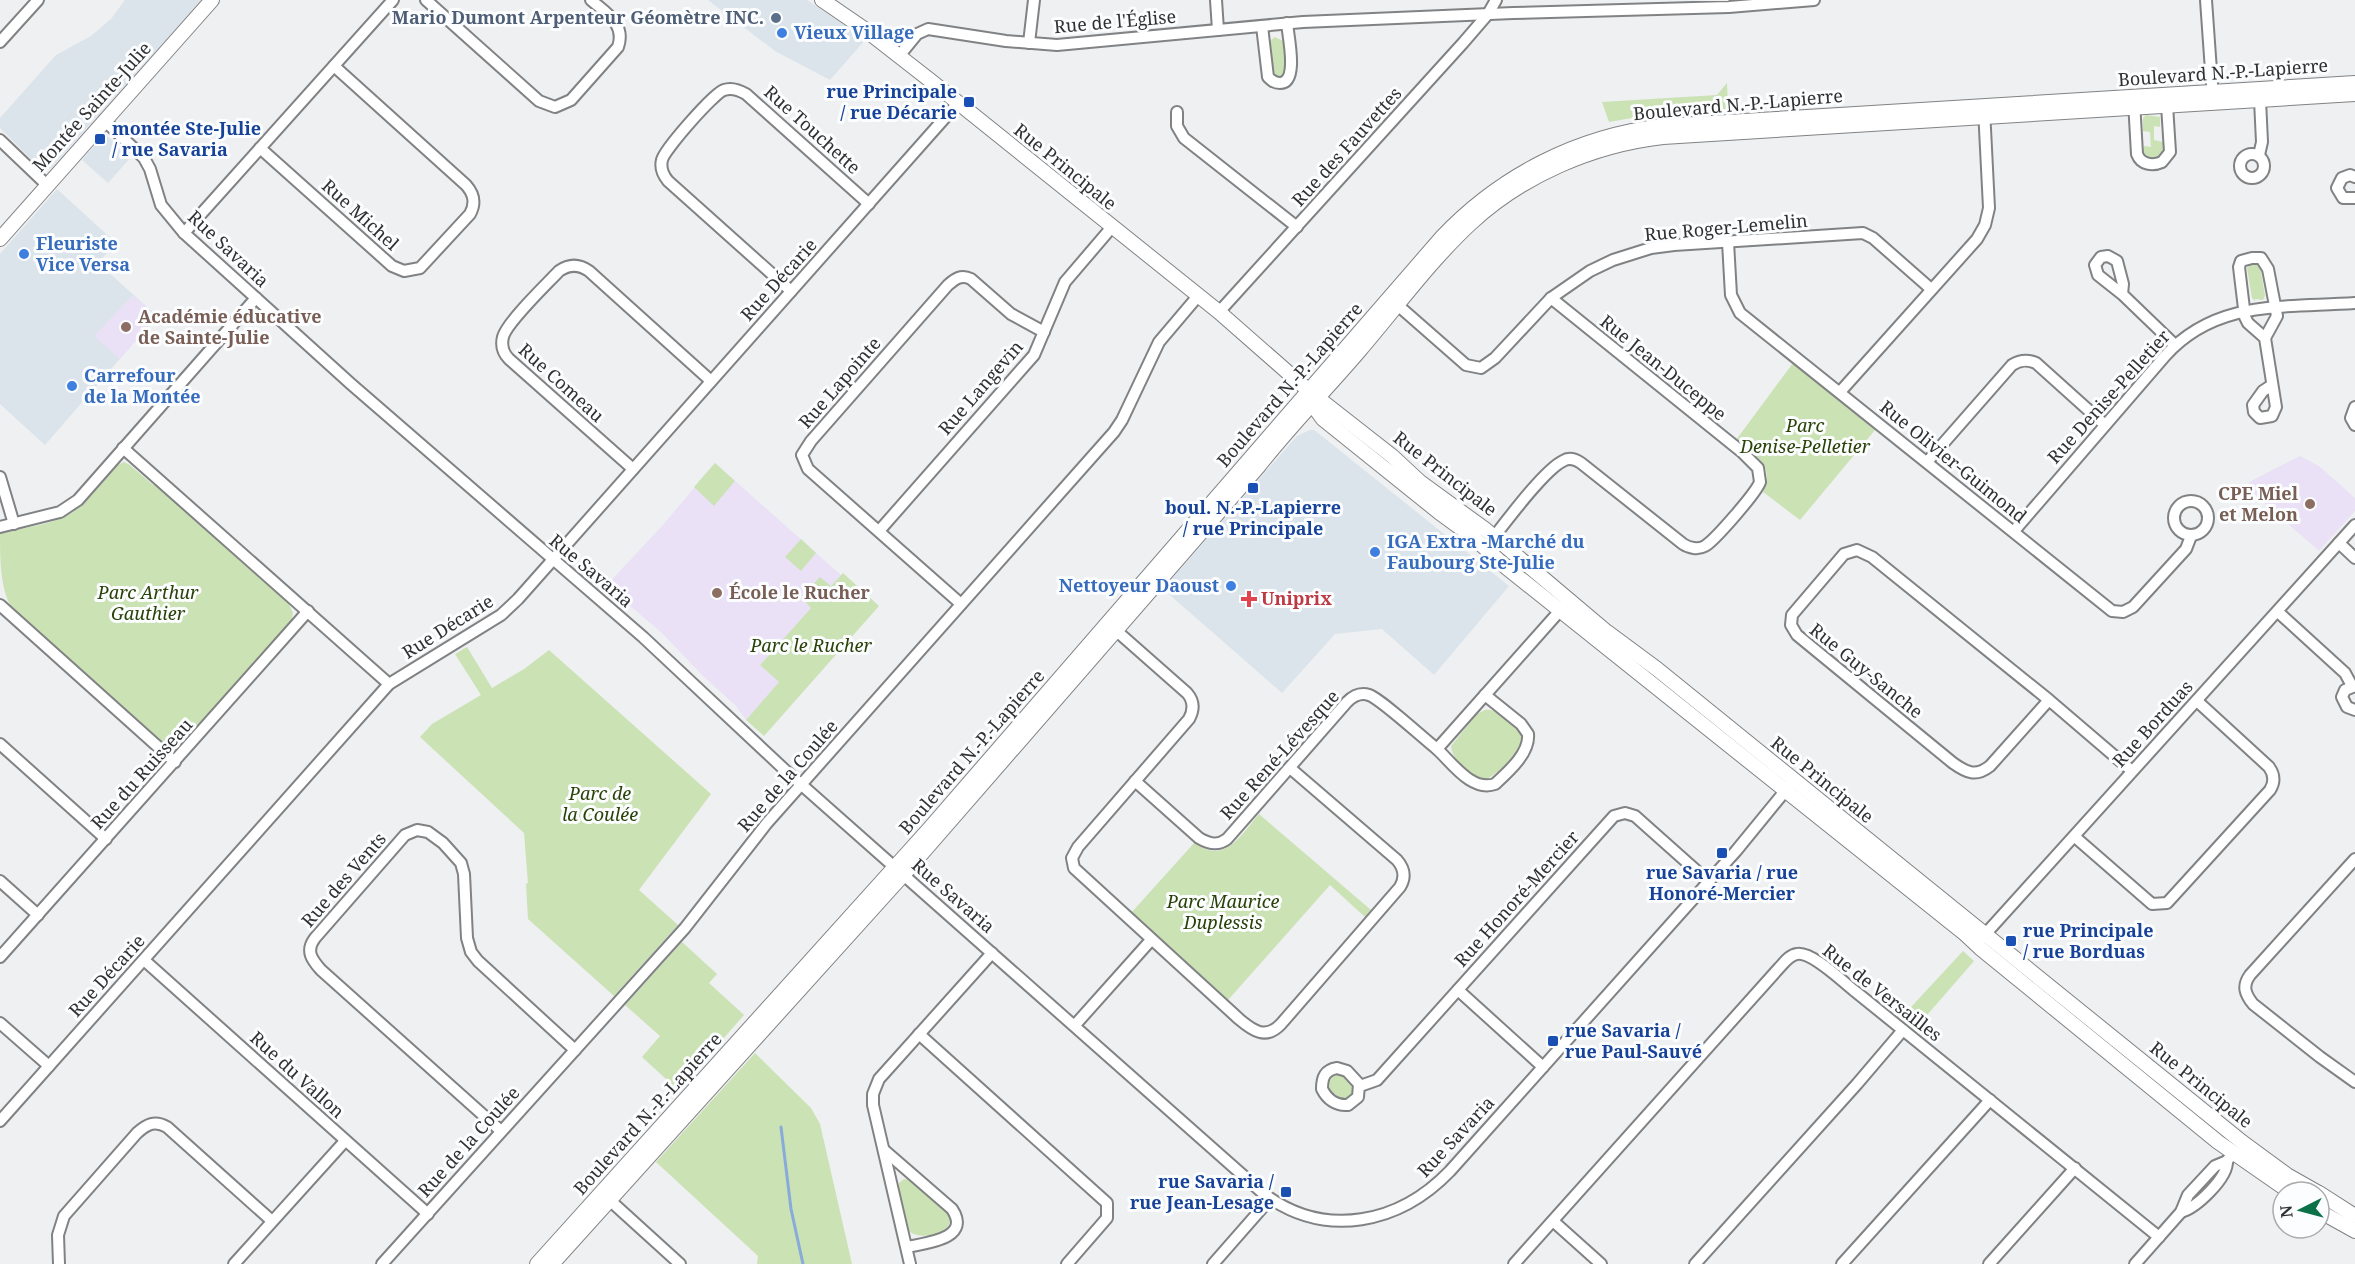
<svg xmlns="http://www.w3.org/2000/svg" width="2355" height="1264" viewBox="0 0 2355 1264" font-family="'Noto Serif',serif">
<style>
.built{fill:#dce4eb}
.education{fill:#eae1f7}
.green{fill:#cbe2b5}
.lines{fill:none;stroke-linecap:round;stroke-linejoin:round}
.stream{stroke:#89abda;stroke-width:3}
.minor-casing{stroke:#818284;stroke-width:14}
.tertiary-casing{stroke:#818284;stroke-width:16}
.minor{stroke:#fff;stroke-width:10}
.tertiary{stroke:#fff;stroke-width:14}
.service-dot{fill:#5c6f8a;stroke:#fcfdff;stroke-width:2}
.shop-dot{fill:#3f7fe0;stroke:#fcfdff;stroke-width:2}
.transit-dot{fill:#1a4fb4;stroke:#fcfdff;stroke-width:2}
.education-dot{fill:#8d6e63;stroke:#fcfdff;stroke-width:2}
.health-dot{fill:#e0444e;stroke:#fcfdff;stroke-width:2}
.labels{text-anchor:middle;stroke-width:6;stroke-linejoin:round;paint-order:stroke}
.service-label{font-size:18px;font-weight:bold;fill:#4e5e75;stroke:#fcfdff;text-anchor:end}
.street-label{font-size:18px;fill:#313132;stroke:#fcfdff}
.shop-label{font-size:18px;font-weight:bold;fill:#366cbe;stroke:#fcfdff;text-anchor:start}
.transit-label{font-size:18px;font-weight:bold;fill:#164399;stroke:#fcfdff;text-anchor:start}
.education-label{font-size:18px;font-weight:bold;fill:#785e54;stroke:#fcfdff;text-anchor:start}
.park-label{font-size:18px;font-style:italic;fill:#2a4107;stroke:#fcfdff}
.health-label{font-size:18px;font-weight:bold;fill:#be3a42;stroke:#fcfdff;text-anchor:start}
</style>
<rect width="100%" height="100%" fill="#eef0f1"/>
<!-- built -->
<g class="built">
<path d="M125 0H201L51 168 43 171 0 128V118L56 55 91 36 111 19Z"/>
<path d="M708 0H807L866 39 830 80 775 51Z"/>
<path d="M104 135 108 137 131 157 108 183 82 160Z"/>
<path d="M57 189 116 243 98 263 157 316 45 445 0 404V254Z"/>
<path d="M1310 430H1314L1323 437 1509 586 1434 675 1382 629 1335 634 1282 693 1163 589 1297 436Z"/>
</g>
<!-- education -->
<g class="education">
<path d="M133 295 157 316 120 359 94 336Z"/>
<path d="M2300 456 2319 466 2355 498V511L2319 551 2246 487 2251 481Z"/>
<path d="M715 463 841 575 760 665 779 682 746 720 736 706 703 676 662 633 629 605 603 589 662 526Z"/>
</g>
<!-- green -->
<g class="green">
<path d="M1275 37 1283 41 1287 72 1285 76 1279 78 1272 72 1271 40Z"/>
<path d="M1727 83 1728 109 1667 112 1609 122 1602 102 1717 95Z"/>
<path d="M2146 115 2160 117V127L2154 126V140L2163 142C2165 152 2160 160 2149 158L2143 152 2144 146 2151 147 2150 132 2143 131V118Z"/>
<path d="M2252 264H2259L2260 266 2265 296 2263 300 2255 299V301L2252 298 2247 268Z"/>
<path d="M1793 363 1875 430 1800 520 1763 492C1775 464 1756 456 1736 440Z"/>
<path d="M124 462 130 465 153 485H156L288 602 293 613 291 623 178 746H171L164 743 12 608C0 590 0 556 0 533 24 527 58 525 77 509 93 495 104 470 124 462Z"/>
<path d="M715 463 735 481 714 506 694 487Z"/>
<path d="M801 539 816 553 801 571 785 557Z"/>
<path d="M843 573 879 606 764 736 746 720 779 682 760 665 811 608 801 597 820 577 831 586Z"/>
<path d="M467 647 492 688 524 669 549 650 711 794 639 890 678 925 614 996 528 919 526 884 528 883 524 833 420 737 432 724 481 695 455 654Z"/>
<path d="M1485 710C1494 709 1498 714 1505 720 1510 724 1520 730 1522 736 1525 748 1494 779 1483 780 1471 775 1452 760 1451 746L1477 714Z"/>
<path d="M1259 814 1371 910 1365 917 1330 885 1228 1000 1131 913 1195 842C1223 867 1242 834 1259 814Z"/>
<path d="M682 942 717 974 709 983 744 1015 678 1090 642 1057 660 1036 625 1005Z"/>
<path d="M1963 951 1974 961 1914 1030 1900 1019Z"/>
<path d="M755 1053 811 1108 820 1124 852 1264H757L758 1256 656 1162Z"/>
<path d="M1334 1075C1344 1074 1352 1081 1353 1090L1350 1097 1342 1099 1331 1091 1328 1083Z"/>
<path d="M904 1179 910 1180 948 1214 950 1221 947 1229C936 1235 920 1239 910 1232L899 1189V1183Z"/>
</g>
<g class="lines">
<!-- stream -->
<path class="stream" d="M781 1127 791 1209 803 1264"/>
<!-- minor casing -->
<g class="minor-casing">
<g id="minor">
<path d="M426 0 539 101 555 107 571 100 618 47C626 24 606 13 591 0"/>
<path d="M1216 0 1218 30"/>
<path d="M2206 0 2213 99"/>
<path d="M1262 26 1268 77C1271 80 1274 83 1280 83 1299 83 1288 36 1287 23"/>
<path d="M0 42 38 0"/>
<path d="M1029 43 1034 0"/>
<path d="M899 56 917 34 928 29 1006 41 1057 45 1303 22 1513 13 1729 7 1814 0"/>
<path d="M2134 101 2137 154C2141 165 2153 166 2162 162L2170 152 2167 105"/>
<path d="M1177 112V126L1184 138 1297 227"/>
<path d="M104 120 144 158 150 169 161 205 184 233 351 384 643 637 786 771 1264 1194C1326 1240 1400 1223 1450 1171L1736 851 1790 785"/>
<path d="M0 140 47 185"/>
<path d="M260 148 392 266 404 271 420 268 470 214C476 203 474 194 466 185L334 66"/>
<circle cx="2252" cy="166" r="12"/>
<path d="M2259 155 2262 142 2260 100"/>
<path d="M2355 177 2350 175 2342 178 2337 188 2343 198H2355"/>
<path d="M184 233 393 0"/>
<path d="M1728 242 1731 295 1740 313 2112 611 2123 612 2133 607 2186 549 2191 536"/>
<path d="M791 291 668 181C663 175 660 168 662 160 664 150 714 93 724 90 732 87 739 90 746 94L869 204"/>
<path d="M2122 294 2123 284 2117 261 2108 256 2101 257 2095 265 2098 275 2122 294 2175 345"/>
<path d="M1393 301 1466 365 1481 368 1495 358 1551 298 1590 271 1613 260 1651 248 1674 245 1863 233 1873 238 1931 289"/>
<path d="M1219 312 1463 43 1488 14 1496 0"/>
<path d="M2265 338 2277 316 2268 269 2261 258H2252L2241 261 2239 267 2245 317 2248 323 2265 338 2276 407 2272 416 2260 418 2254 412 2253 405 2263 391 2272 385"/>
<path d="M1840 392 1977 239 1985 225 1989 208 1984 109"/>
<path d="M2355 407 2351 418 2355 425"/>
<path d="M123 448 389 684"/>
<path d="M1927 462 2012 365C2020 360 2027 359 2036 363L2105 425"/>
<path d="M633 469 509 359C503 353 501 345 503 337 507 322 547 284 559 271 569 264 579 264 589 271L711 381"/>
<path d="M0 477 14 524"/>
<circle cx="2191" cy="518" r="17"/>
<path d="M0 527 60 512 78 500 256 298"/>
<path d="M879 531 1034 355 1065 282 1112 227"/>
<path d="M2014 531 2165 356C2216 299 2285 308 2355 303"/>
<path d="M1490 542C1505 523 1544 470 1563 461 1569 457 1575 459 1581 463L1683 544C1689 548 1698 550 1705 546 1715 540 1756 493 1760 482L1758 468 1742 452 1551 298"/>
<path d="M2339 543 2355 558"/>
<path d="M961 604 808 469 802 455 811 441 948 285C955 279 961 274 971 279L1011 314 1044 332"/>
<path d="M0 605 175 762"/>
<path d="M2278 612 2345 673 2352 686"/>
<path d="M1111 626 1187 693C1194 701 1194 710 1189 719L1078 847 1072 858 1074 868 1239 1019C1253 1031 1266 1040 1281 1024L1400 887C1406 877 1404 868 1397 860L1290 768"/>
<path d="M2355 686 2345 690 2342 697 2347 707 2355 710"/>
<path d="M2049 700 1990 766C1976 777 1967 773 1953 763L1797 635 1791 625 1792 615 1844 554 1857 550 1872 557 2049 700 2132 771"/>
<path d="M0 744 106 839"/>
<path d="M1437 749C1453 764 1472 792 1495 784 1508 772 1530 753 1528 734L1521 724 1485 695"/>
<path d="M1135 781 1199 838C1209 844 1218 846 1227 839L1347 702C1353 696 1360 692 1369 695 1381 699 1424 739 1437 749L1565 605"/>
<path d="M2075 837 2152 904 2167 903 2270 790C2275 782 2274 774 2269 767L2197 701"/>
<path d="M2355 859 2250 975C2242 986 2245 994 2253 1004L2320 1057 2355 1082"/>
<path d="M0 881 38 915"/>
<path d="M1980 940 2355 525"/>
<path d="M0 957 308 611"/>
<path d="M144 960 428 1214"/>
<path d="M1458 990 1543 1067"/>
<path d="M0 1023 49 1066"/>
<path d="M1075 1025 1151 940"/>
<path d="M919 1034 1107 1203V1218L1067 1264"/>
<path d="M1337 1068 1347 1071 1359 1084 1358 1097 1348 1105C1336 1106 1327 1099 1322 1089 1322 1077 1325 1070 1337 1068Z"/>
<path d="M1360 1086 1377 1080 1614 816 1625 813 1635 816 1708 881"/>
<path d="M0 1121 389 684 501 615 518 599 958 103"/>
<path d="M501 1131 321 970C312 960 305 951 315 938L405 835 417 830 428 832 443 843 461 863 464 874 467 938 471 952 478 961 575 1050"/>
<path d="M884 1150 952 1209C972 1239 926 1243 907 1247"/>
<path d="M604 1195 680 1264"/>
<path d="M2181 1212C2196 1208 2228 1178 2227 1161L2230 1157"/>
<path d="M1553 1221 1601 1264"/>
<path d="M59 1264 58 1235 64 1216 137 1133C147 1124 155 1120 167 1127L272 1221"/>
<path d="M234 1264 345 1141"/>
<path d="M382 1264 685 928 767 823 1114 432 1122 420 1159 342 1198 296"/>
<path d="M910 1264 873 1105V1094L879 1079 992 953"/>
<path d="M1213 1264 1270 1199"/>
<path d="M1514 1264 1779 968C1784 963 1789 955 1797 954 1812 951 1844 983 1856 992L2159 1237"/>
<path d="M1695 1264 1857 1084 1903 1030"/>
<path d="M1842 1264 1990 1100"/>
<path d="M1989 1264 2075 1168"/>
<path d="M2135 1264 2181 1212 2188 1195 2215 1166 2227 1161"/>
</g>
</g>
<!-- tertiary casing -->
<g class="tertiary-casing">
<g id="tertiary">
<path d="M822 0 863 28 931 81 1219 312 1309 391 1392 456 1420 482 1486 530 1607 632 1657 669 2242 1142 2287 1175 2317 1192"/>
<path d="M0 239 212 0"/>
<path d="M1309 396 1312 404 1323 419 1440 513 1473 537 1507 568 1964 933 1980 948 2218 1142 2290 1192"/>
<path d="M2319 1193 2355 1216"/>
<path d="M2319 1211 2355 1231"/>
<path d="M537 1264 930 828 1442 237C1501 175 1578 136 1663 126L2355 83"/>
<path d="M552 1264 904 874 1258 467C1290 426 1326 390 1360 350 1396 308 1430 261 1471 223 1523 175 1593 145 1663 137L2355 94"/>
</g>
</g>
<!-- minor -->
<use href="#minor" class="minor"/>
<!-- tertiary -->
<use href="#tertiary" class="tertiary"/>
</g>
<!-- markers -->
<circle class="service-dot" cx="776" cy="18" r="6"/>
<g class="shop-dot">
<circle cx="782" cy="33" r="6"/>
<circle cx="24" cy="254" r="6"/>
<circle cx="72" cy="386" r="6"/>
<circle cx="1375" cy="552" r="6"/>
<circle cx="1231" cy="586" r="6"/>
</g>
<g class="transit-dot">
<rect x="963" y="96" width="12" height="12" rx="3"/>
<rect x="94" y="133" width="12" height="12" rx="3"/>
<rect x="1247" y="482" width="12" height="12" rx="3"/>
<rect x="1716" y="847" width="12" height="12" rx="3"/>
<rect x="2005" y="935" width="12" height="12" rx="3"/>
<rect x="1547" y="1035" width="12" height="12" rx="3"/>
<rect x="1280" y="1186" width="12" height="12" rx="3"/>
</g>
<g class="education-dot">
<circle cx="126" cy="327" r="6"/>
<circle cx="2310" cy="504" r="6"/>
<circle cx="717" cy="593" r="6"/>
</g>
<path class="health-dot" d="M1246 590h6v6h6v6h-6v6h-6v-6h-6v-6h6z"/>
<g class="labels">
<!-- service labels -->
<g class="service-label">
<text x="764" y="24">Mario Dumont Arpenteur Géomètre INC.</text>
</g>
<!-- street labels -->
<g class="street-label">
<text transform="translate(1115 22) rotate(-5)" y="6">Rue de l'Église</text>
<text transform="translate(2223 73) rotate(-4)" y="6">Boulevard N.-P.-Lapierre</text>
<text transform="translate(1738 105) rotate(-5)" y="6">Boulevard N.-P.-Lapierre</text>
<text transform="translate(92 107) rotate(-48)" y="6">Montée Sainte-Julie</text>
<text transform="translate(812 130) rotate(42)" y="6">Rue Touchette</text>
<text transform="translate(1347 147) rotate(-48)" y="6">Rue des Fauvettes</text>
<text transform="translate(1065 167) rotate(39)" y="6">Rue Principale</text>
<text transform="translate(360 215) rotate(42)" y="6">Rue Michel</text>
<text transform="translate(1726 228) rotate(-5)" y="6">Rue Roger-Lemelin</text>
<text transform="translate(228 249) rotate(43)" y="6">Rue Savaria</text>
<text transform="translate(779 280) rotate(-48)" y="6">Rue Décarie</text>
<text transform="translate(1663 368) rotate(39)" y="6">Rue Jean-Duceppe</text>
<text transform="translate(561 383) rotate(42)" y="6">Rue Comeau</text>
<text transform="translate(840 383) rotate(-49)" y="6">Rue Lapointe</text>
<text transform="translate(1290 385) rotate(-49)" y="6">Boulevard N.-P.-Lapierre</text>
<text transform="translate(981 388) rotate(-49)" y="6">Rue Langevin</text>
<text transform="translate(2109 397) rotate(-48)" y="6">Rue Denise-Pelletier</text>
<text transform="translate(1953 462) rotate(39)" y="6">Rue Olivier-Guimond</text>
<text transform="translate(1445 474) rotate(38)" y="6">Rue Principale</text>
<text transform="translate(591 571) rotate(40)" y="6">Rue Savaria</text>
<text transform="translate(448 627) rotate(-32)" y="6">Rue Décarie</text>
<text transform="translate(1866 671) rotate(39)" y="6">Rue Guy-Sanche</text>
<text transform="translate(2153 724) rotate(-48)" y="6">Rue Borduas</text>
<text transform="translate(972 752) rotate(-49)" y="6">Boulevard N.-P.-Lapierre</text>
<text transform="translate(1280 755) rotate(-48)" y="6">Rue René-Lévesque</text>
<text transform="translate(142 774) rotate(-48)" y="6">Rue du Ruisseau</text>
<text transform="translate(788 776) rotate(-49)" y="6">Rue de la Coulée</text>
<text transform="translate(1822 780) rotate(39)" y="6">Rue Principale</text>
<text transform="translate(344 880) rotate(-49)" y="6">Rue des Vents</text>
<text transform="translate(953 896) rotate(41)" y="6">Rue Savaria</text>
<text transform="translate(1517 899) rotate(-48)" y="6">Rue Honoré-Mercier</text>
<text transform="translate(107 976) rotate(-48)" y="6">Rue Décarie</text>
<text transform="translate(1882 993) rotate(38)" y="6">Rue de Versailles</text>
<text transform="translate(297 1075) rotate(42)" y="6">Rue du Vallon</text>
<text transform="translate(2201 1085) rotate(39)" y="6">Rue Principale</text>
<text transform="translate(648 1114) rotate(-48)" y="6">Boulevard N.-P.-Lapierre</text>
<text transform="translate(1456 1137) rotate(-47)" y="6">Rue Savaria</text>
<text transform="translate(469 1142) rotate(-48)" y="6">Rue de la Coulée</text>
</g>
<!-- shop labels -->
<g class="shop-label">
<text x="794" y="39">Vieux Village</text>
<text x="36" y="250">Fleuriste<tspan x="36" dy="21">Vice Versa</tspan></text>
<text x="84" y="382">Carrefour<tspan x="84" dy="21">de la Montée</tspan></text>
<text x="1387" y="548">IGA Extra -Marché du<tspan x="1387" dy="21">Faubourg Ste-Julie</tspan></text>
<text x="1219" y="592" text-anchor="end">Nettoyeur Daoust</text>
</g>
<!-- transit labels -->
<g class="transit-label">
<text x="957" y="98" text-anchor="end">rue Principale<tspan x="957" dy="21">/ rue Décarie</tspan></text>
<text x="112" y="135">montée Ste-Julie<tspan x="112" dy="21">/ rue Savaria</tspan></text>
<text x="1253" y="514" text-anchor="middle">boul. N.-P.-Lapierre<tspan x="1253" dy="21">/ rue Principale</tspan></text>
<text x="1722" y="879" text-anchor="middle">rue Savaria / rue<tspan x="1722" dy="21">Honoré-Mercier</tspan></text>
<text x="2023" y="937">rue Principale<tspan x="2023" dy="21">/ rue Borduas</tspan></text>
<text x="1565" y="1037">rue Savaria /<tspan x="1565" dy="21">rue Paul-Sauvé</tspan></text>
<text x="1274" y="1188" text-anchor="end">rue Savaria /<tspan x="1274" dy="21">rue Jean-Lesage</tspan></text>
</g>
<!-- education labels -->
<g class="education-label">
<text x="138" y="323">Académie éducative<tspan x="138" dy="21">de Sainte-Julie</tspan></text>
<text x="2298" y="500" text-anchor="end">CPE Miel<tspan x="2298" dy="21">et Melon</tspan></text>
<text x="729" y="599">École le Rucher</text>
</g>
<!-- park labels -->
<g class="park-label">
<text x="1805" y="432">Parc<tspan x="1805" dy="21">Denise-Pelletier</tspan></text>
<text x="148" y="599">Parc Arthur<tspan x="148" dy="21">Gauthier</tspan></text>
<text x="811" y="652">Parc le Rucher</text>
<text x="600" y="800">Parc de<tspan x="600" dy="21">la Coulée</tspan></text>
<text x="1223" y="908">Parc Maurice<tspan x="1223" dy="21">Duplessis</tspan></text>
</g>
<!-- health labels -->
<g class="health-label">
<text x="1261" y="605">Uniprix</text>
</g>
</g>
<!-- north arrow -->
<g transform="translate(2301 1210) rotate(264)"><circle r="28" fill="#fcfdff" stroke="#ababad" stroke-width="1.5"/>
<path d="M0-4.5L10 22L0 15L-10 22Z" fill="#0b7148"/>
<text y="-9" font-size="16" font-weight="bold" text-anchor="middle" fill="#313132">N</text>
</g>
</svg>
